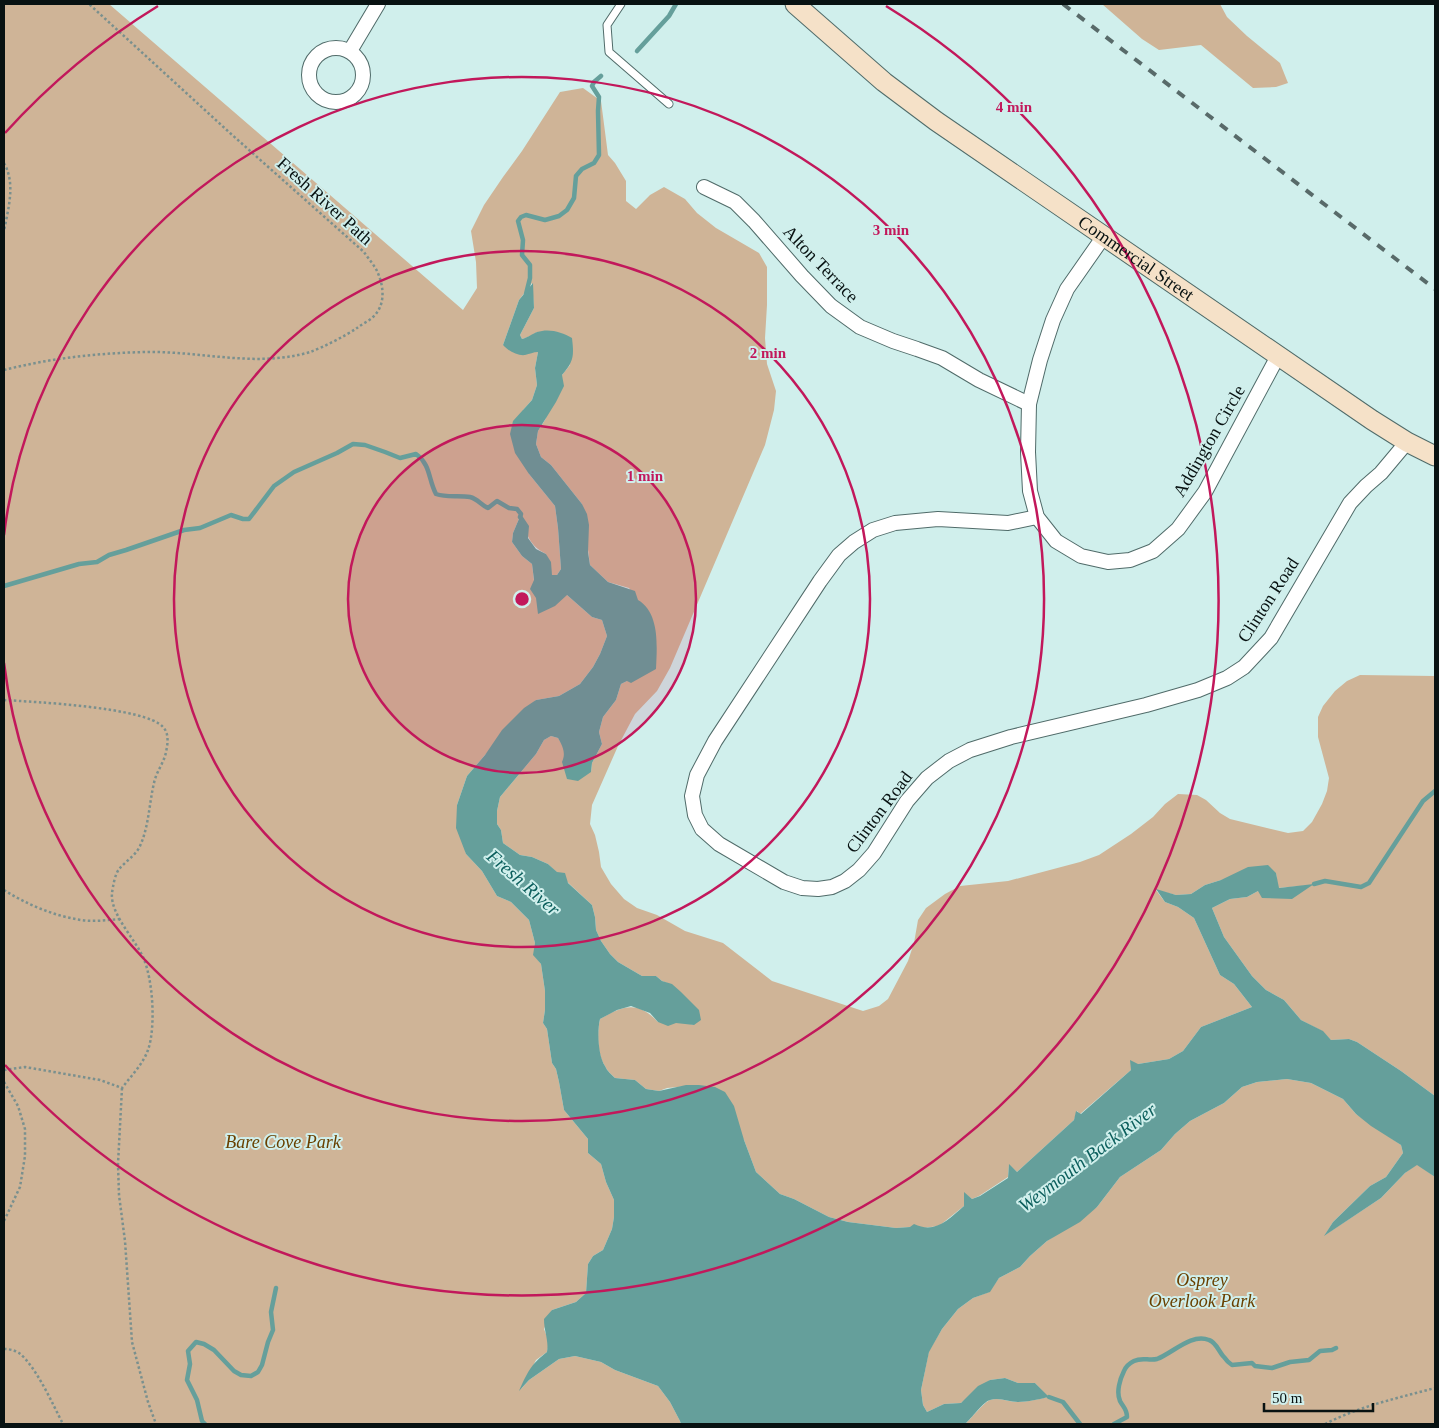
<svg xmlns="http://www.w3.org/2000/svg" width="1439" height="1428" viewBox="0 0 1439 1428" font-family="'Times New Roman',serif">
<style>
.green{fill:#cfb497}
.water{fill:#659f9b}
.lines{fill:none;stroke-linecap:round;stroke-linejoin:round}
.stream{stroke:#659f9b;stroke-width:4.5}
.service-casing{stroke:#506b69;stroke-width:9}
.minor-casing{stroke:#506b69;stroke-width:16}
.secondary-casing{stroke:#506b69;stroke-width:21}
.path{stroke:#7a908e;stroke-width:2.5;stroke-dasharray:2.5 2.5;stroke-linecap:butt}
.service{stroke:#fff;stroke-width:7}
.minor{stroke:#fff;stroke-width:14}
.secondary{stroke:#f5e1c8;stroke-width:19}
.rail{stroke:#586a69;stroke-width:4;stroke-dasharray:9 9;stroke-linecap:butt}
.ring{fill:none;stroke:#c2185b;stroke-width:2.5}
.labels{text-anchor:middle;stroke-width:4;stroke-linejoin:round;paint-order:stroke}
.street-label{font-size:18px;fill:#081212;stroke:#d0efec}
.park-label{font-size:18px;font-style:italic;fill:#694000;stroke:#d0efec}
.water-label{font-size:19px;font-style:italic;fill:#0c5f5d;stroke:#d0efec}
.centre{fill:#c2185b;stroke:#d0efec;stroke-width:2.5}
.ring-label{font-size:15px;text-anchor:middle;font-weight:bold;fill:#c2185b;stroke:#d0efec;stroke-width:4;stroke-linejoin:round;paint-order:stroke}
</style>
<rect width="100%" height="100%" fill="#d0efec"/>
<!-- green -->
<g class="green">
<path d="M4 4H109L463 310 477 288 476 262 471 231 484 205 503 177 522 151 560 92 583 88 601 101 608 155 615 163 626 181V201L636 209 650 195 664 187 685 199 697 213 716 228 759 253 767 267V305L765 338 767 364 776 391 774 410 765 445 670 668 657 691 635 714 618 746 592 805 590 824 595 835 599 852 601 867 611 884 624 899 637 908 657 915 685 931 723 943 772 981 863 1011 879 1006 888 999 908 961 914 943 918 920 926 908 945 894 960 886 1008 881 1080 862 1099 855 1131 834 1153 817 1165 804 1178 794 1197 795 1206 800 1220 813 1230 819 1288 833 1303 831 1312 822 1322 804 1327 791 1329 778 1318 737V717L1323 706 1335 691 1347 681 1360 675 1435 676V1096L1401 1071 1357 1042 1349 1039 1331 1040 1322 1031 1301 1020 1284 1000 1266 990 1252 976 1224 937 1212 908 1230 899 1247 897 1258 891 1313 885 1278 888 1276 873 1221 880 1205 885 1191 894 1176 895 1156 890 1165 902 1178 907 1194 918 1220 975 1234 984 1252 1007 1201 1027 1183 1051 1169 1059 1138 1064 1080 1114 1077 1111 1074 1120 1017 1172 1009 1165 1008 1177 979 1196 972 1199 964 1193V1206L939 1226 923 1228 910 1227 896 1228 848 1222 829 1217 794 1199 780 1194 756 1172 744 1140 699 1085 667 1088 659 1091 646 1089 635 1080 615 1078C612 1075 607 1071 605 1066 597 1054 597 1033 600 1019 623 1006 637 1000 658 1022L686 1023 694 1025 672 985 662 981 656 976H642L618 962 610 954 601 941 596 930 595 917 592 905 548 864 532 857 520 855 503 843 501 830 497 824V811L500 797 536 754 544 740 551 736 558 738 564 747 565 756 591 772 592 763 602 744 599 732 603 717 616 700 621 684 627 681 637 600 629 588 608 582 590 565 582 504 551 465 541 457 536 444 538 431 545 420 562 375 570 365 537 332 531 336 522 339 520 335 534 308 532 283 519 300 503 345 538 352 535 368 537 385 532 400 523 410 529 474 555 506 558 528 561 569 557 575 552 576 546 554C527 544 527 533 521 514L513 533 512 542 522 556 532 564 534 581 567 595 592 617 602 620 607 636 600 654 593 667 580 684 559 696 536 700 485 755 467 776 457 805 466 854 482 871 497 896 511 902 529 920 535 943 534 955 541 964 545 991V1010L543 1023 547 1029 552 1063 556 1069 559 1082 564 1110 588 1139V1153L601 1164 606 1182 614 1200V1217L612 1229 603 1250 593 1256 588 1264 586 1293 576 1302 552 1310 544 1329 549 1342 547 1352 536 1360 521 1389 529 1380 559 1359 575 1356 601 1362 615 1370 658 1386 670 1402 680 1421 681 1424H4Z"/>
<path d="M1102 4H1220L1227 17 1247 36 1280 63 1288 83 1276 87 1253 88 1201 45 1159 50 1142 39Z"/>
<path d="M1287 1079 1311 1083 1343 1099 1356 1114 1401 1145 1403 1153 1386 1177 1370 1186 1333 1222 1325 1235 1381 1198 1405 1173 1417 1164 1435 1177V1424H965C971 1419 984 1402 990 1400 1000 1397 1008 1402 1017 1402 1028 1402 1038 1399 1048 1397L1035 1383H1018L1005 1378 990 1380 961 1403 944 1404 927 1412 923 1405 921 1390 929 1351 942 1329 958 1309 973 1298 989 1292 999 1278 1020 1267 1030 1256 1047 1241 1097 1207 1120 1177 1161 1150 1175 1134 1190 1121 1224 1103 1242 1087 1257 1082Z"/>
</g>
<!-- water -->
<path class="water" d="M533 283 534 308 520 335 522 339C529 337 532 334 537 332 549 328 562 332 572 338 574 356 574 361 562 375L564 386 556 402 538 431 536 444 541 457 551 465 582 504 587 514 589 525 588 552 590 565 608 582 635 591 638 600C660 613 657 646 656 669L631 683 627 681 621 684 616 700 603 717 599 732 602 744 592 763 591 772 578 781 567 779 562 762C566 753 563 747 558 738L551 736 544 740 536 754 500 797 497 811V824L501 830 503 843 520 855 532 857 548 864 557 872 565 873 568 883 592 905 595 917 596 930 601 941 610 954 618 962 642 976H656L662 981 672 984 681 992 699 1010 701 1020 694 1025 676 1023 668 1026 658 1022 650 1013 631 1006 617 1010 600 1019C597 1032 598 1055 605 1066 607 1071 611 1074 615 1078L635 1080 646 1089 659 1091 686 1085H699L715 1087 725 1092 734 1106 744 1140 756 1172 780 1194 794 1199 829 1217 848 1222 896 1228 910 1227 914 1224C935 1234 948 1220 964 1206V1192L972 1199 980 1196 1008 1178 1009 1164 1017 1172 1074 1120 1076 1111 1081 1114 1131 1070 1130 1060 1138 1064 1169 1059 1183 1051 1201 1027 1252 1007 1234 984 1220 975 1194 918 1178 907 1165 902 1156 889 1176 895 1191 894 1205 885 1221 880 1248 867 1268 865 1276 873 1279 888 1314 884 1292 899 1262 898 1258 891 1247 897 1230 899 1212 908 1224 937 1252 976 1266 990 1284 1000 1301 1020 1323 1031 1331 1040 1349 1039 1357 1042 1401 1071 1435 1096V1177L1417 1165 1405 1173 1381 1198 1324 1236 1333 1222 1370 1186 1386 1177 1403 1153 1401 1145 1371 1126 1356 1114 1343 1099 1311 1083 1287 1079 1257 1082 1242 1087 1224 1103 1190 1121 1175 1134 1161 1150 1120 1177 1097 1207 1080 1222 1047 1241 1030 1256 1020 1267 999 1278 990 1292 973 1298 958 1309 942 1329 929 1352 921 1390 923 1405 927 1412 944 1404 961 1403 978 1386 990 1380 1005 1378 1018 1383H1035L1049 1397C1039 1399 1028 1402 1018 1402 1008 1402 1000 1397 990 1400 984 1401 971 1419 965 1424H958L955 1423 951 1424H681L680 1421 670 1402 658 1386 615 1370 601 1362 575 1356 559 1359 529 1380 519 1391C527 1373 531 1364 547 1352 549 1340 544 1332 544 1319L552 1310 576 1302 586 1293 588 1264 593 1256 603 1250 612 1229 614 1217V1200L606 1182 601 1164 588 1153V1139L564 1110 559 1082 556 1069 552 1063 547 1029 543 1023 545 1010V991L541 964 533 955 535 943 529 920 511 902 497 896 482 871 466 854 456 828 457 805 467 776 485 755 502 730 524 708 536 700 559 696 580 684 593 667 600 654 607 636 602 620 592 617 567 595 555 606 538 614 536 598 530 589 534 580 532 564 522 556 512 542 513 533 521 514 529 526 528 538 536 549 546 554 551 562 552 575H557L561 569 558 528 555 506 529 474 515 453 510 434 513 421 532 400 537 385 535 368 538 352C533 352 530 354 525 355 518 356 508 351 503 345L519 300Z"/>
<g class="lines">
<!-- stream -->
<g class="stream">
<path d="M637 51 669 16 676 4"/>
<path d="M526 294 530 278V265L522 255 523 240 518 221 521 217 526 215 545 220 559 216 567 210 574 198 576 176 582 169 594 163 599 155 598 111 599 97 592 86 594 82 601 76"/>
<path d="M4 586 79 564 97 562 109 555 126 550 184 530 200 528 231 515 243 519H249L274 486 294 472 337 453 353 444 365 445 385 452 400 458 416 454C431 465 428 479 436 494 447 498 459 495 470 497 478 499 481 505 488 508L497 501 509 508 517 509 521 514 520 517"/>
<path d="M1314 884 1325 881 1361 887 1369 883 1423 801 1435 791"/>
<path d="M1049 1397 1063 1402 1080 1424"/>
<path d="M205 1424 202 1421 197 1400 187 1380 190 1364 188 1351 196 1342 204 1344 214 1350 234 1371 241 1375 251 1376 258 1372 262 1365 268 1342 273 1330 271 1312 276 1288"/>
<path d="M1114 1424 1127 1417C1127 1409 1123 1407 1120 1401 1116 1392 1120 1379 1124 1371 1126 1366 1130 1363 1134 1361 1142 1357 1149 1361 1157 1359 1173 1353 1191 1333 1209 1340 1216 1342 1219 1352 1224 1357 1226 1360 1229 1363 1232 1365L1252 1363 1255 1366 1272 1368 1290 1362 1309 1360 1320 1351 1332 1350 1336 1348"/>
</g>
<!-- service casing -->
<g class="service-casing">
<path id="service" d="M621 4 607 25 609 52 669 104"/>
</g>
<!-- minor casing -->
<g class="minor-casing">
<g id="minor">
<circle cx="336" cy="75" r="27"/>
<path d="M350 51 378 4"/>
<path d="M704 187 735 202 754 221 802 276 831 306 860 327 893 341 917 349 942 358 979 380 1029 404"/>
<path d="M1104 236 1067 289 1053 320 1040 360 1029 404 1028 452 1030 491 1037 517 1056 541 1081 556 1108 562 1130 560 1153 551 1178 529 1205 492 1278 356"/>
<path d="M1037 517 1008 523 938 519 895 523 873 530 854 542 839 555 820 581 715 741 697 775 692 796 695 815 702 829 719 844 784 882 802 888 818 889 832 887 845 881 859 870 874 853 907 801 927 778 949 761 970 750 1011 737 1146 705 1198 690 1227 678 1244 667 1271 638 1350 503 1366 486 1381 473 1407 442"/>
</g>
</g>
<!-- secondary casing -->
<g class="secondary-casing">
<g id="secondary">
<path id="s1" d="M795 4 884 82 936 121 1372 420 1407 442 1435 456"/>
</g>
</g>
<!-- path -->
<g class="path">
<path d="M4 163C16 184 8 209 4 231"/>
<path d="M4 370C51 358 99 353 147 352 201 351 257 368 310 352 324 347 345 336 357 328 362 324 369 321 373 317 386 305 384 286 377 271 374 265 368 258 364 252L230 133 89 4"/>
<path d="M4 700C34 702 145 707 163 727 169 733 168 743 166 752 164 763 156 772 154 783 149 804 149 826 140 846 136 855 126 861 120 868 115 873 113 886 112 893 110 914 135 939 143 957 153 979 156 1027 148 1050 143 1064 131 1076 122 1088"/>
<path d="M4 890C26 904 54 916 81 920 94 922 107 920 120 919"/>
<path d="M4 1070 25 1067 100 1080 122 1088"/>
<path d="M4 1082 18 1106 25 1129V1156L20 1187 4 1221"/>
<path d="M122 1088 118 1164 119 1195 125 1241 132 1342 148 1402 156 1424"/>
<path d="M4 1349C9 1349 14 1350 19 1353 36 1366 53 1405 63 1424"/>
<path d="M1325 1424C1360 1406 1398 1398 1435 1388"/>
</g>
<!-- service -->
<use href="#service" class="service"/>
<!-- minor -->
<use href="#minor" class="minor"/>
<!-- secondary -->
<use href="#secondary" class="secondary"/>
<!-- rail -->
<path class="rail" d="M1063 4 1435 289"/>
</g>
<!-- distance rings -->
<circle cx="522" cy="599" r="174" fill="#c2185b" fill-opacity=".12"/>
<g class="ring">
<circle cx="522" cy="599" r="174"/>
<circle cx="522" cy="599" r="348"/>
<path d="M4 535A522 522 0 1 1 4 663"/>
<path d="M5 133A696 696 0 0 1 158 6M886 6A696 696 0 1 1 5 1065"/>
</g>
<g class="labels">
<!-- street labels -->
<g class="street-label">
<text transform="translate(325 201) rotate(42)" y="6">Fresh River Path</text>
<text dy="6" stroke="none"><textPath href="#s1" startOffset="426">Commercial Street</textPath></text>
<text transform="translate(821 264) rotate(46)" y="6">Alton Terrace</text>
<text transform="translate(1209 441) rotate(-60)" y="6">Addington Circle</text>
<text transform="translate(1268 600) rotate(-57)" y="6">Clinton Road</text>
<text transform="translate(879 812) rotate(-53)" y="6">Clinton Road</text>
</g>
<!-- park labels -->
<g class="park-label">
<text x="283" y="1148">Bare Cove Park</text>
<text x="1202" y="1286">Osprey<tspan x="1202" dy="21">Overlook Park</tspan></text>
</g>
<!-- water labels -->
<g class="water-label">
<text transform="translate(524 882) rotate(41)" y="7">Fresh River</text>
<text transform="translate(1087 1157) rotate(-37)" y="7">Weymouth Back River</text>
</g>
</g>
<circle cx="522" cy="599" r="8" class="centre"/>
<g class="ring-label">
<text x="1014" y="112">4 min</text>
<text x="891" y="235">3 min</text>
<text x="768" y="358">2 min</text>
<text x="645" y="481">1 min</text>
</g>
<!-- border -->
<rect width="1439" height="1428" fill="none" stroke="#081212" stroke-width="10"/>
<!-- scale -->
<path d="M1264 1403v8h109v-8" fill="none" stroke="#081212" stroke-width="2.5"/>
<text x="1272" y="1403" font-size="15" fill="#081212" stroke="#d0efec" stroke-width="4" paint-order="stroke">50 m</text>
</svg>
